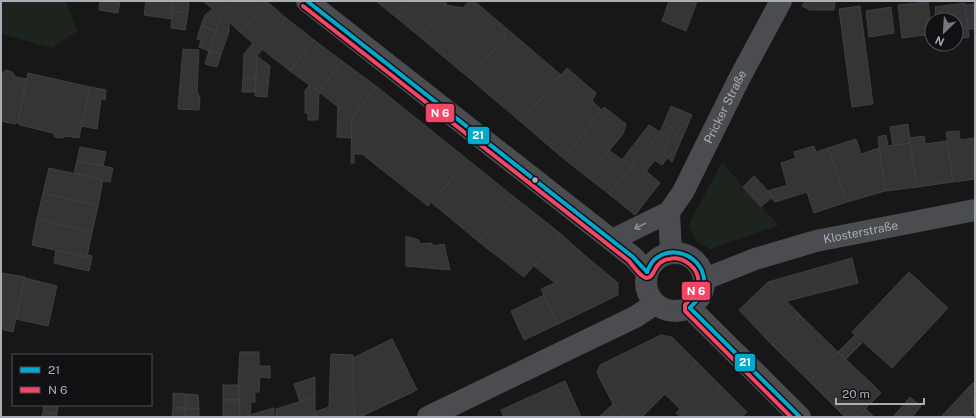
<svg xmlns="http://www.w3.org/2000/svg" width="976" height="418" viewBox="0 0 976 418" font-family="'Public Sans',sans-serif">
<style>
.green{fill:#1d241e}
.building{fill:#353536;stroke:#3f4043}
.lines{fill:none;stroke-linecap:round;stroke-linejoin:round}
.minor{stroke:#4b4c50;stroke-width:22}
.bus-1-casing{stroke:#111113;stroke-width:7}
.bus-2-casing{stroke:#111113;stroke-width:7}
.bus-1{stroke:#00a9ce;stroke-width:4}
.bus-2{stroke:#f34667;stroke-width:4}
.oneway{stroke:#8c9099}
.bus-dot{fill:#a8adb8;stroke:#111113;stroke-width:1.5}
.labels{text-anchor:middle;stroke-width:3;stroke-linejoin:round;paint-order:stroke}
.street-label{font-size:12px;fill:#a8adb8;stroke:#111113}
.line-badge{stroke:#111113;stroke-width:1.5}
.badge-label{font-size:11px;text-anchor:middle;font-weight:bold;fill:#fff}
</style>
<rect width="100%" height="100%" fill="#171717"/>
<!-- green -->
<g class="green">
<path d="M1 1H66L77 31 52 48 1 34Z"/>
<path d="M722 162 752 197 779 225 710 249 696 241 689 224Z"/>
</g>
<!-- building -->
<g class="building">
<path d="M100 1H120L118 13 99 10Z"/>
<path d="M146 1H173L172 19 144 15Z"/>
<path d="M173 1H189L188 13 172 11Z"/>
<path d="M203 1H233L221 16 216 31 201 26 205 15 213 9Z"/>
<path d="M233 1H266L241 33 229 22V32L221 54 209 51 221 16Z"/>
<path d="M266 1 286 18 257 56 256 79 243 78 244 54 253 43 241 33Z"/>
<path d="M376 1H411L397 18Z"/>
<path d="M411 1H443L447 4 420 37 397 18Z"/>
<path d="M469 1H474L506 28 504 38 469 78 420 37 445 5 463 8Z"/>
<path d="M669 1H697L686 31 662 21Z"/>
<path d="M805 1H835L834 10H810L802 6Z"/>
<path d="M928 2 932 34 902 38 898 5Z"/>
<path d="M965 3 969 37 956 39V20H936L935 7Z"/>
<path d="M975 4V29H969L965 5Z"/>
<path d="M860 6 873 104 852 107 839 9Z"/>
<path d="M891 7 894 33 869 37 866 11Z"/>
<path d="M172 11 188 13 185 30 171 28Z"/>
<path d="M286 18 314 40 290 71 262 49Z"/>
<path d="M201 26 216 31 209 51 199 47 201 40 197 39Z"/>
<path d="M506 28 561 75 521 122 469 78 504 38Z"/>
<path d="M314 40 342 61 319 92 290 71Z"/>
<path d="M183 49 199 50 197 91 200 98 199 110 178 109Z"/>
<path d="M209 51 221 54 217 67 205 64Z"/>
<path d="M257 56 270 66 267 97 255 96Z"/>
<path d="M342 61 376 86 352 119V138L337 137 338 107 319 92Z"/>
<path d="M567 68 596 93 592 101 602 110 564 159 521 122Z"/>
<path d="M6 70 12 72 16 77 27 79 18 122 15 124 1 121V74Z"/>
<path d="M28 73 90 87 79 138 66 136 62 138 55 137 53 133 20 125 18 122Z"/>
<path d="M243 78 256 79 255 92H242Z"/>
<path d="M309 85 319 92 318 120H308V113H305V91Z"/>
<path d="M376 86 468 160 428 206 362 154H354V163H351L352 119Z"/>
<path d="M90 87 106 90 105 100 101 99 97 129 82 126Z"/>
<path d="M671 106 692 115 682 138 671 131 673 128 664 123Z"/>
<path d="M604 107 626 124 623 134 587 177 564 159Z"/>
<path d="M664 123 673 128 671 131 682 138 672 162 661 152 670 140 660 132Z"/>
<path d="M908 124 910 143 893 146 890 127Z"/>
<path d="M649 125 660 132 631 167 622 160Z"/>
<path d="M959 131 960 140 975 138V179L953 182 946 132Z"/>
<path d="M660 132 670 140 661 152 668 157 662 165 655 160 646 171 660 183 635 215 609 194Z"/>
<path d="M886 135 888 146 910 143 917 187 885 191 878 137Z"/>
<path d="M924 136 925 144 947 141 953 182 917 187 909 138Z"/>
<path d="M856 139 861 154 879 148 885 191 847 202 828 148Z"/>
<path d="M814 146 816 152 828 148 847 202 814 213 807 192 775 202 771 198 773 196 768 191 787 185 781 163 796 158 794 152Z"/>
<path d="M80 147 106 152 103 166 77 161Z"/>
<path d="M609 150 631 167 609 194 587 177Z"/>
<path d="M468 160 514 197 479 242 432 203Z"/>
<path d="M77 161 113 168 110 182 103 181V180L74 173Z"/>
<path d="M49 168 103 180 98 206 43 193Z"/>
<path d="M754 176 773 196 761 207 743 187Z"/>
<path d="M43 193 98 206 92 232 37 219Z"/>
<path d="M514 197 561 234 524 277 479 242Z"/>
<path d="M37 219 92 232 87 257 32 245Z"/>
<path d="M561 234 582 253 555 283 534 266Z"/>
<path d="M406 236 419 240 420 244 432 243V246L444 244 450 270 406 266Z"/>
<path d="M56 250 87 257V255L92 256 89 271 54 263Z"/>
<path d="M582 253 618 283V295L558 324 541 289 555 283Z"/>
<path d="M852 258 858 283 787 301 768 282Z"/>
<path d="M909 272 948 308 892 368 852 332Z"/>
<path d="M1 273 25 277 13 332 1 329Z"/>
<path d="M25 278 57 286 48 326 16 319Z"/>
<path d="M768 282 801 316 772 345 739 310Z"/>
<path d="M544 295 558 324 524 340 511 311Z"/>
<path d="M801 316 838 352 809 381 772 345Z"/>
<path d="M661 335 672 337 697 362 642 417H626L613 404 597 373 600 365Z"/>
<path d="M855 335 862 343 846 359 838 352Z"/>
<path d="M392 339 417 390 360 417H354L353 358Z"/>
<path d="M240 352H259V366H270V378L260 377 259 392H255V402H251L250 415 245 417H240L239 385H238Z"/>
<path d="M838 352 869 381 839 411 809 381Z"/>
<path d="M331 354 353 355 354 417H315V412L329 407Z"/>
<path d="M697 362 722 387 692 417H681L676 413 680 409 665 394Z"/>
<path d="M315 377V397L300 402 294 384Z"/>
<path d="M565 381 581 417H504L501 410Z"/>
<path d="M869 381 881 393 857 417H845L839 411Z"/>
<path d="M973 383 975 385V399L966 390Z"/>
<rect x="223" y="385" width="16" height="15"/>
<path d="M722 387 747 412 742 417H692Z"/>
<path d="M966 390 975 399V412L970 417H941Z"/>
<path d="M173 393 186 394V408H173Z"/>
<path d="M186 394 198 395 199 409 186 408Z"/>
<path d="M315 397V417H276V409Z"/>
<path d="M910 397 921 406 912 417H893Z"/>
<path d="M223 400H239L240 417H224L223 414Z"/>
<path d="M613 404 626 417H599Z"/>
<path d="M44 405H58L57 414 43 412Z"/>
<path d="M173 408H186L185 417H172Z"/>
<path d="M186 408 199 409V417H185Z"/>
<path d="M274 408V417H245L250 415Z"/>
<path d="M866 409 874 417H857Z"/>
<path d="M43 412 57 414 56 417H42Z"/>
</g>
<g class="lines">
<!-- minor -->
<g class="minor">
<path d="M307 1 633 257 647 272"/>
<path d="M669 212 671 252"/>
<path id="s1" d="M612 240 669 212 683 192 739 79 781 1"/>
<circle cx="675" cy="282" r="29"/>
<path id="s2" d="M705 279 755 259 816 241 975 210"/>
<path d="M690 308 800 417"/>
<path d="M428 417 635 317 655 304"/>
</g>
<!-- bus-1 casing -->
<g class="bus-1-casing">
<g id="bus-1">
<path d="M307 1 633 257 647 272"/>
<path d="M647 272C649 268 651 262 655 259 681 239 716 268 700 296 698 300 693 304 690 308"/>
<path d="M690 308 800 417"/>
</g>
</g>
<!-- bus-2 casing -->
<g class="bus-2-casing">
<path id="bus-2" d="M303 6 629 261C632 265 642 278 647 278 653 278 654 269 658 265 660 262 666 259 669 259 684 255 701 270 698 285 696 294 690 299 685 305V311L791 417"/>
</g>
<!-- bus-1 -->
<use href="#bus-1" class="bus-1"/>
<!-- bus-2 -->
<use href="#bus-2" class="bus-2"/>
</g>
<!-- one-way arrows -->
<defs><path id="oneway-shaft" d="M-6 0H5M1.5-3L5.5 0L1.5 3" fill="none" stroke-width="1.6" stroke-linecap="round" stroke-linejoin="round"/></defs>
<use class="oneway" href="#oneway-shaft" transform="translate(640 226) rotate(154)"/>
<!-- markers -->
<circle class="bus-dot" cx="535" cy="180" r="3.5"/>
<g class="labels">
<!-- street labels -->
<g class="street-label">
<text dy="4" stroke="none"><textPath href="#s1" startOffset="183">Pricker Straße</textPath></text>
<text dy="4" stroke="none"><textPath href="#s2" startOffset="163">Klosterstraße</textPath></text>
</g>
</g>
<g class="line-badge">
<rect x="425" y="103" width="30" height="20" rx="4" fill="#f34667"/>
<rect x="467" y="126" width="23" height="19" rx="4" fill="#00a9ce"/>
<rect x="681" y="281" width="30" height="20" rx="4" fill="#f34667"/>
<rect x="734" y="353" width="22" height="19" rx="4" fill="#00a9ce"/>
</g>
<g class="badge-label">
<text x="440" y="117">N 6</text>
<text x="478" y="139">21</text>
<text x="696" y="295">N 6</text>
<text x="745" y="366">21</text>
</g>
<!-- border -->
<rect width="976" height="418" fill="none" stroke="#a8adb8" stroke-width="4"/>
<!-- legend -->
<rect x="12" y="354" width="140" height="52" fill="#111113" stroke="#4d4f55"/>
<rect x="20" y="367" width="20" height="6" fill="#00a9ce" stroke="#4d4f55"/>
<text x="48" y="374" font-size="12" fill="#a8adb8">21</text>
<rect x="20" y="387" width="20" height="6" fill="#f34667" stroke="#4d4f55"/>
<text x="48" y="394" font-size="12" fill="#a8adb8">N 6</text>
<!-- north arrow -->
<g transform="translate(944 32) rotate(205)"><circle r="19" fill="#111113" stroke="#4d4f55"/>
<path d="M0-3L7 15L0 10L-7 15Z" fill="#757880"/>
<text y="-6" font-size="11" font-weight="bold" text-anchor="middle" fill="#a8adb8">N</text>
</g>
<!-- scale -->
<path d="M836 398v6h88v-6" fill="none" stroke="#a8adb8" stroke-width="2"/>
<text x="842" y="398" font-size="12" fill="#a8adb8" stroke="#111113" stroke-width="3" paint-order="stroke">20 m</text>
</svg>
